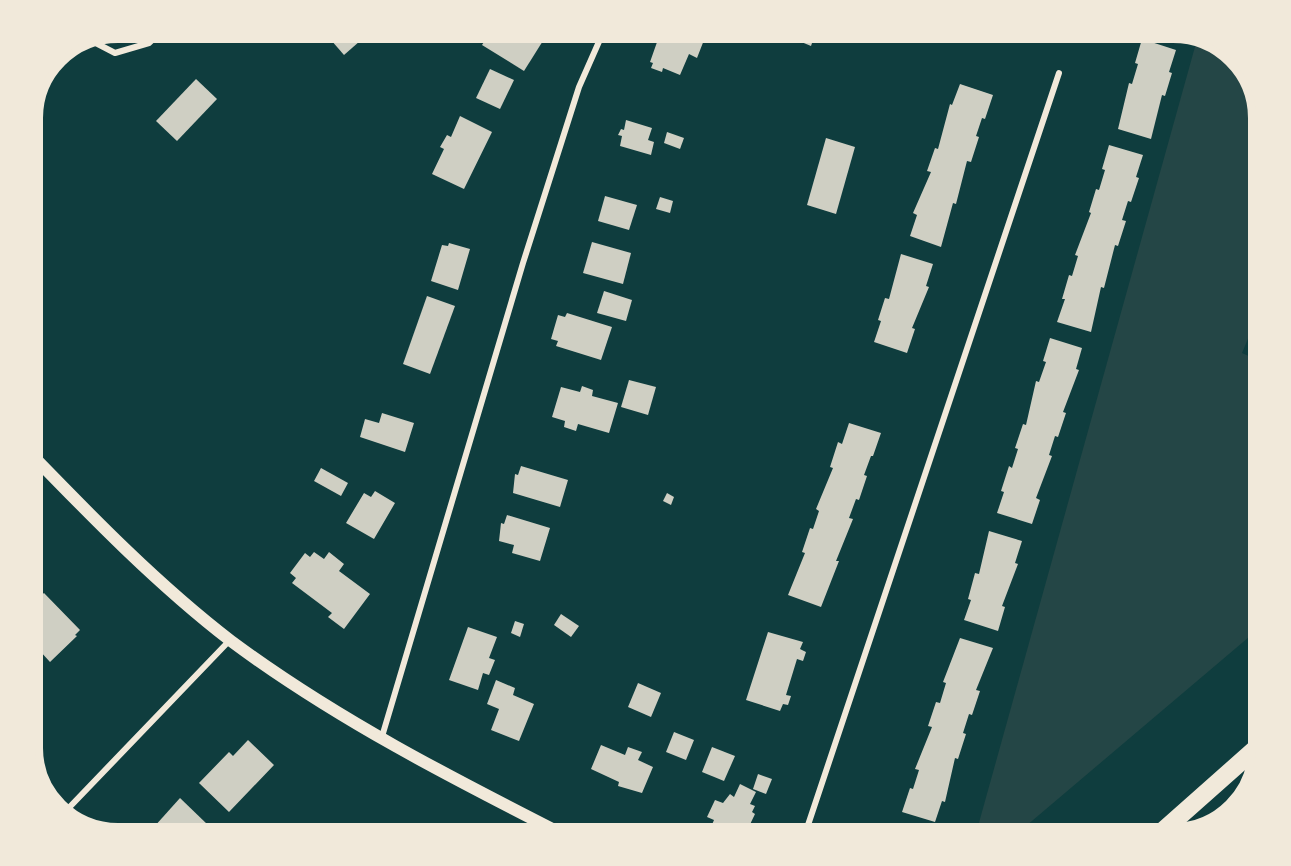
<svg xmlns="http://www.w3.org/2000/svg" width="1291" height="866" viewBox="0 0 1291 866" font-family="'Times New Roman',serif">
<style>
.green{fill:#244646}
.building{fill:#cfcfc3}
.lines{fill:none;stroke-linecap:round;stroke-linejoin:round}
.minor{stroke:#f1e9da;stroke-width:6}
.secondary{stroke:#f1e9da;stroke-width:12}
.motorway{stroke:#f1e9da;stroke-width:18}
.rim{fill:none;stroke:#f1e9da;stroke-width:8}
</style>
<rect width="100%" height="100%" fill="#0f3d3e"/>
<!-- green -->
<path class="green" d="M1198 36 1223 44 1251 73 1262 117V305L1242 353 1262 362V626L1013 837H975Z"/>
<!-- building -->
<g class="building">
<path d="M345 28H349L360 41 344 55 331 40Z"/>
<path d="M493 28H535L546 36 524 71 482 45Z"/>
<path d="M662 28H684L704 40 697 58 689 54 680 75 663 68 662 72 651 68 653 63 650 62Z"/>
<path d="M702 28H731L724 43 700 32Z"/>
<path d="M802 32 814 37 811 46 799 41Z"/>
<path d="M1142 39 1176 50 1169 72 1172 73 1165 96 1162 95 1151 139 1118 129 1129 83 1132 84 1138 64 1135 63Z"/>
<path d="M490 69 514 80 500 109 476 98Z"/>
<path d="M196 79 217 99 177 141 156 121Z"/>
<path d="M960 84 993 95 985 119 982 118 976 136 979 137 971 162 967 161 956 204 953 203 941 247 910 236 917 215 913 213 931 172 927 171 935 148 938 149 950 104 952 105Z"/>
<path d="M460 116 492 132 464 189 432 174 444 149 440 147 447 135 451 137Z"/>
<path d="M626 120 652 128 648 140 654 142 651 155 620 146 622 136 618 135 621 129 624 130Z"/>
<path d="M667 132 684 138 680 149 664 143Z"/>
<path d="M826 138 855 147 836 214 807 205Z"/>
<path d="M1109 145 1143 155 1136 177 1139 178 1131 202 1128 201 1122 220 1126 221 1118 246 1115 245 1104 288 1101 287 1091 332 1057 322 1065 299H1062L1069 275 1072 276 1078 256 1075 255 1091 213 1089 212 1096 189 1099 190 1105 170 1102 169Z"/>
<path d="M605 196 637 205 629 230 598 221Z"/>
<path d="M660 197 673 201 670 213 656 209Z"/>
<path d="M592 242 631 253 623 284 583 273Z"/>
<path d="M449 243 470 249 458 290 431 281 442 245 448 246Z"/>
<path d="M901 254 933 264 926 286 929 287 912 328 915 329 907 353 874 342 881 321 878 320 885 298 889 299Z"/>
<path d="M604 291 632 300 626 321 597 313Z"/>
<path d="M427 296 455 306 430 374 403 364Z"/>
<path d="M567 313 612 327 601 360 556 346 558 341 551 339 558 315 565 317Z"/>
<path d="M1050 338 1082 348 1076 369 1079 370 1063 412 1066 413 1058 437 1055 436 1049 455 1052 456 1036 498 1040 500 1032 524 997 513 1004 492 1001 491 1009 466 1012 468 1018 449 1015 448 1023 424 1026 425 1036 381 1039 382 1046 362 1043 361Z"/>
<path d="M629 380 656 387 648 415 621 407Z"/>
<path d="M582 386 593 390 592 396 618 403 609 433 578 424 576 431 564 427 565 421 552 417 561 387 580 392Z"/>
<path d="M382 413 414 423 405 452 360 437 365 419 379 423Z"/>
<path d="M849 423 881 433 873 456H871L864 475 867 476 859 500 856 499 849 518 853 519 836 561H839L821 607 788 595 805 553 802 552 810 528 813 529 819 511 816 509 833 468 830 467 838 442 842 444Z"/>
<path d="M521 466 568 480 560 507 513 493 515 474 518 475Z"/>
<path d="M321 468 348 483 341 496 314 481Z"/>
<path d="M375 491 395 503 374 539 346 523 364 493 371 497Z"/>
<path d="M667 493 674 497 671 505 663 501Z"/>
<path d="M507 515 550 528 540 561 512 553 514 545 499 541 501 523 504 524Z"/>
<path d="M989 531 1022 541 1015 563 1018 564 1002 606 1005 607 998 631 964 620 971 600 968 599 975 573 979 574Z"/>
<path d="M314 552 324 559 329 552 344 564 339 571 370 594 344 629 328 617 332 613 292 583 296 578 290 573 305 553 310 557Z"/>
<path d="M44 593 80 630 75 635 77 636 50 662 29 639V597L33 602Z"/>
<path d="M561 614 579 626 571 637 554 625Z"/>
<path d="M515 621 524 624 520 637 511 633Z"/>
<path d="M468 627 497 637 489 658 495 660 489 675 483 673 478 690 449 680Z"/>
<path d="M768 632 803 642 800 649 806 652 803 661 797 659 786 695 791 696 788 705 783 704 780 711 746 700Z"/>
<path d="M960 638 993 648 976 690 980 691 972 715 969 714 963 733 966 734 958 759 955 758 945 802 942 801 935 822 902 812 910 788 913 789 919 770 915 769 932 727 928 726 936 702 940 703 946 683 943 682Z"/>
<path d="M496 680 515 688 513 695 534 704 519 741 491 730 499 709 487 704Z"/>
<path d="M638 683 661 693 651 717 628 707Z"/>
<path d="M674 732 694 740 686 760 666 752Z"/>
<path d="M248 740 274 765 229 812 199 783 229 752 233 756Z"/>
<path d="M601 745 625 755 628 747 642 752 638 760 653 767 642 793 618 786 619 782 591 769Z"/>
<path d="M712 747 735 756 724 781 702 772Z"/>
<path d="M758 774 772 779 766 794 753 789Z"/>
<path d="M740 784 756 792 750 804 755 806 752 812 755 814 744 837 732 834 731 836 711 827 714 820 707 817 715 800 723 803 730 794 734 797Z"/>
<path d="M180 798 208 825 196 837H145Z"/>
</g>
<g class="lines">
<!-- minor -->
<g class="minor">
<path d="M90 40 115 53 149 43 165 28"/>
<path d="M381 740 523 263 579 87 605 28"/>
<path d="M62 815 230 640"/>
<path d="M804 837 1059 73"/>
</g>
<!-- secondary -->
<path class="secondary" d="M29 452C92 517 158 585 231 641 336 719 452 778 568 837"/>
<!-- motorway -->
<path class="motorway" d="M1156 837 1262 743"/>
</g>
<!-- crop -->
<path d="M0 0H1291V866H0ZM118 39H1173A79 79 0 0 1 1252 118V748A79 79 0 0 1 1173 827H118A79 79 0 0 1 39 748V118A79 79 0 0 1 118 39Z" fill="#f1e9da" fill-rule="evenodd"/>
<path class="rim" d="M118 39H1173A79 79 0 0 1 1252 118V748A79 79 0 0 1 1173 827H118A79 79 0 0 1 39 748V118A79 79 0 0 1 118 39Z"/>
</svg>
